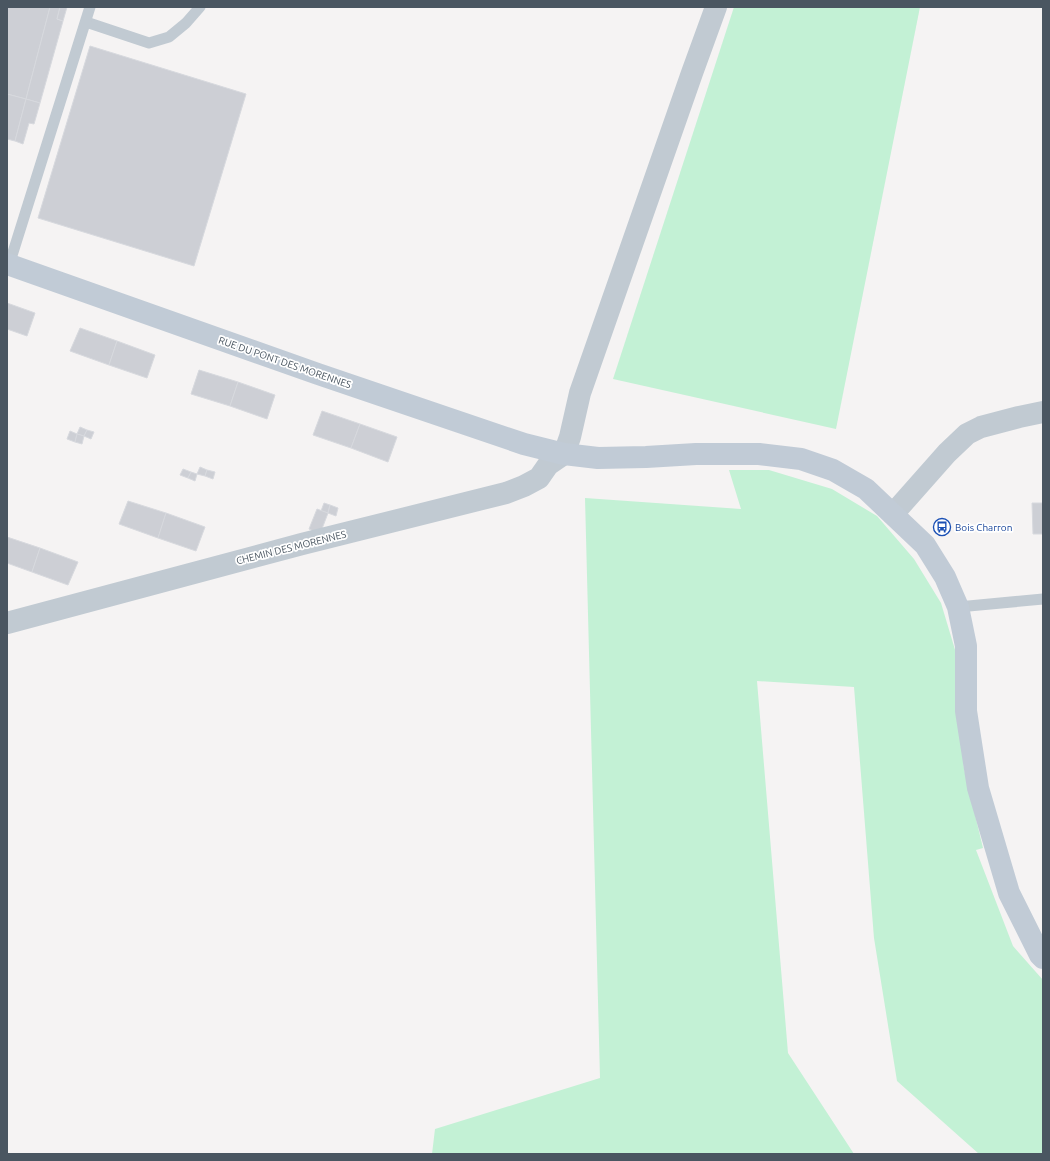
<svg xmlns="http://www.w3.org/2000/svg" width="1050" height="1161" viewBox="0 0 1050 1161" font-family="Ubuntu,sans-serif">
<style>
.green{fill:#c3f1d5}
.building{fill:#cdcfd5;stroke:#d7d9de}
.lines{fill:none;stroke-linecap:round;stroke-linejoin:round}
.lane{stroke:#c1cad2;stroke-width:11}
.street{stroke:#c1cad2;stroke-width:22}
.secondary{stroke:#c1cbd6;stroke-width:22}
.labels{text-anchor:middle;stroke-width:3.5;stroke-linejoin:round;paint-order:stroke}
.street-label{font-size:10px;fill:#4a5661;stroke:#fff}
.transit-label{font-size:10px;fill:#164399;stroke:#fff;text-anchor:start}
</style>
<rect width="100%" height="100%" fill="#f5f3f3"/>
<!-- green -->
<g class="green">
<path d="M734 7H920L836 429 613 379Z"/>
<path d="M729 470H769L832 489 877 516 914 559 941 603 956 653 964 769 983 848 976 850 1013 946 1043 980V1154H979L897 1081 874 938 854 687 757 681 788 1053 854 1154H432L435 1129 600 1078 585 498 741 509Z"/>
</g>
<!-- building -->
<g class="building">
<path d="M7 7H50L26 99 7 94Z"/>
<path d="M50 7H60L57 19 63 21 40 103 26 99Z"/>
<path d="M60 7H67L63 21 57 19Z"/>
<path d="M90 46 246 94 194 266 38 218Z"/>
<path d="M7 94 26 99 15 141 7 139Z"/>
<path d="M26 99 40 103 34 124 29 123 23 144 15 141Z"/>
<path d="M7 303 35 313 27 336 7 329Z"/>
<path d="M80 328 117 341 109 365 70 351Z"/>
<path d="M117 341 155 355 147 378 109 365Z"/>
<path d="M199 370 238 382 230 406 191 394Z"/>
<path d="M238 382 275 395 267 419 230 406Z"/>
<path d="M322 411 360 424 351 448 313 435Z"/>
<path d="M360 424 397 437 388 462 351 448Z"/>
<path d="M80 427 87 430 84 436 77 434Z"/>
<path d="M87 430 94 432 91 439 84 436Z"/>
<path d="M70 431 77 434 75 442 67 439Z"/>
<path d="M77 434 84 436 82 444 75 442Z"/>
<path d="M200 467 207 470 205 476 197 474Z"/>
<path d="M183 469 191 472 188 478 180 475Z"/>
<path d="M207 470 215 472 213 479 205 476Z"/>
<path d="M191 472 197 474 195 481 188 478Z"/>
<path d="M128 501 166 513 158 538 119 524Z"/>
<path d="M324 503 330 505 328 513 321 511Z"/>
<path d="M1032 503H1043V534H1033Z"/>
<path d="M330 505 338 508 336 516 328 513Z"/>
<path d="M317 509 328 513 320 534 309 529Z"/>
<path d="M166 513 205 527 196 551 158 538Z"/>
<path d="M7 537 40 548 32 572 7 563Z"/>
<path d="M40 548 78 562 68 585 32 572Z"/>
</g>
<g class="lines">
<!-- lane -->
<g class="lane">
<path d="M86 22 149 43 169 37 186 23 200 7"/>
<path d="M9 265 90 7"/>
<path d="M958 607 1043 599"/>
</g>
<!-- street -->
<g class="street">
<path d="M893 514 947 453 967 434 981 427 1019 417 1043 412"/>
<path d="M7 623 302 544 506 493 524 486 539 478 548 465 564 454 570 437 580 393 692 73 716 7"/>
</g>
<!-- secondary -->
<path class="secondary" d="M7 264 318 374 524 444 564 454 598 458 646 457 696 454H759L801 459 833 470 866 489 925 545 945 577 958 607 966 646V711L978 788 1009 893 1040 955 1043 958"/>
</g>
<!-- icons -->
<defs>
<g id="bus-ring" transform="scale(0.9)"><circle r="9.5" fill="#fff" stroke="#1a4fb4" stroke-width="1.5"/><path d="M-5-6H5V4H4V6H2V4H-2V6H-4V4H-5ZM-3.5-4V0h7V-4ZM-3.5 1.2v1.5H-2V1.2ZM2 1.2v1.5H3.5V1.2Z" fill="#1a4fb4"/></g>
</defs>
<g fill-rule="evenodd">
<use href="#bus-ring" x="942" y="527"/>
</g>
<g class="labels">
<!-- street labels -->
<g class="street-label">
<text transform="translate(285 362) rotate(19)" y="4">RUE DU PONT DES MORENNES</text>
<text transform="translate(291 547) rotate(-14)" y="4">CHEMIN DES MORENNES</text>
</g>
<!-- transit labels -->
<g class="transit-label">
<text x="955" y="531">Bois Charron</text>
</g>
</g>
<!-- border -->
<rect width="1050" height="1161" fill="none" stroke="#4a5661" stroke-width="16"/>
</svg>
